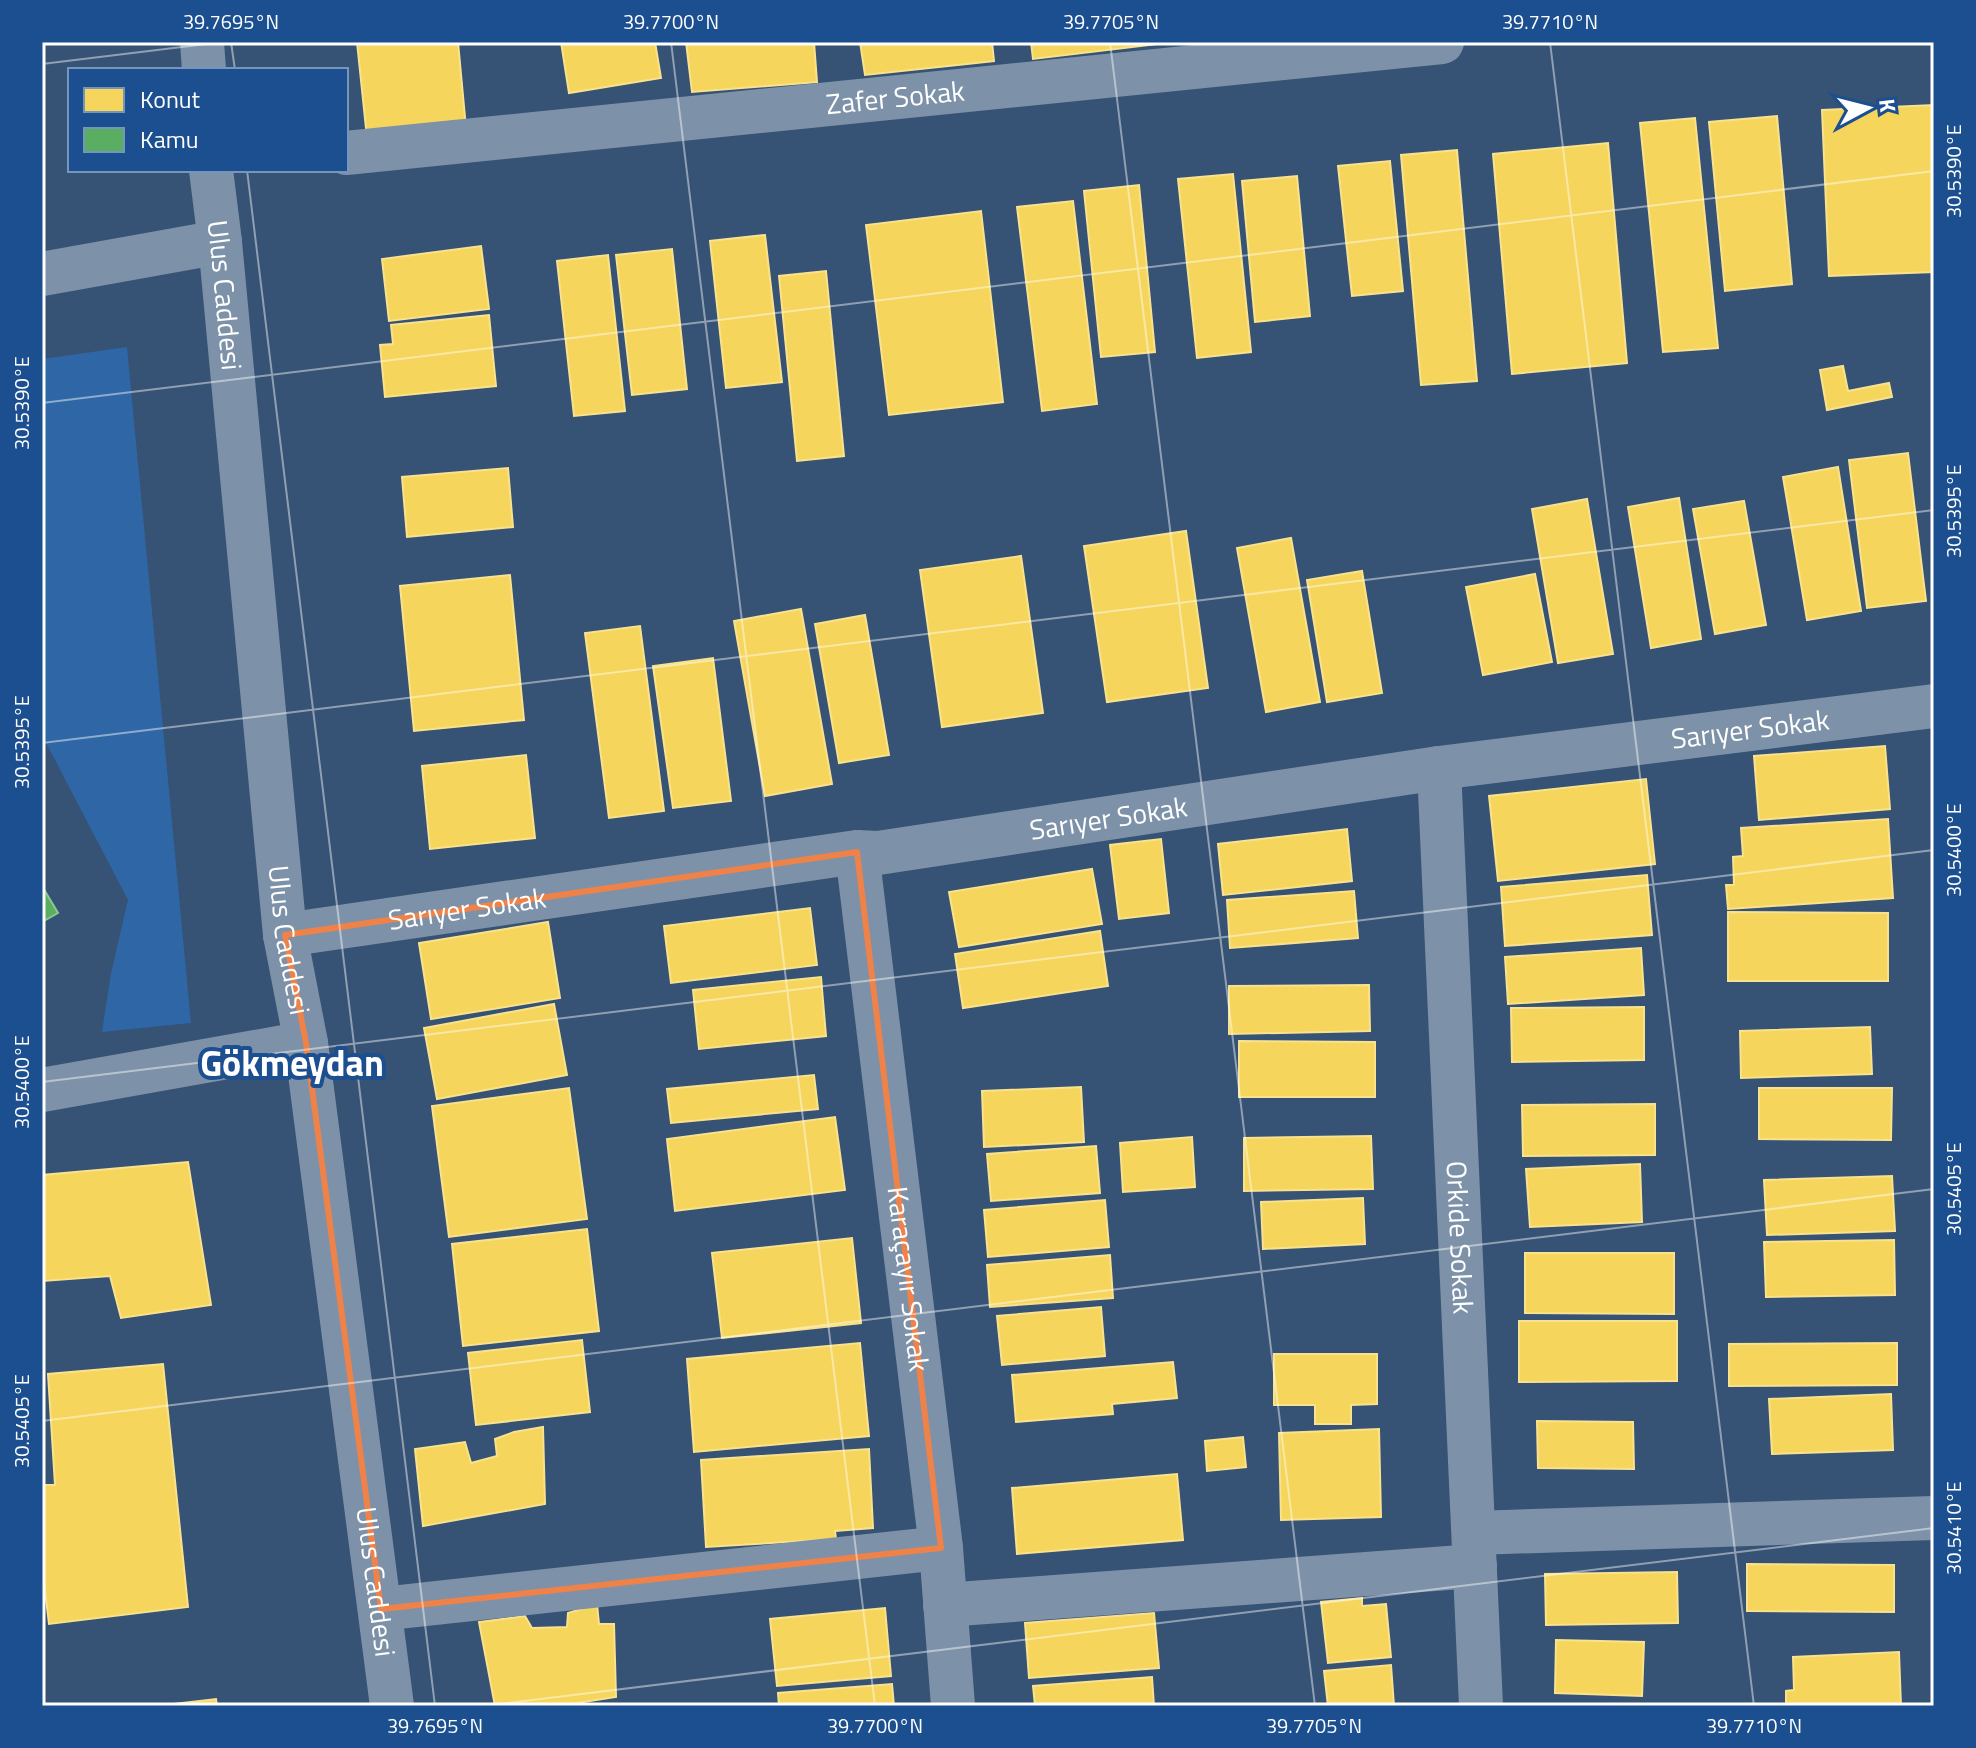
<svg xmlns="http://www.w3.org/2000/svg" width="1976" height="1748" viewBox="0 0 1976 1748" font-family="'Titillium Web',sans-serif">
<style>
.green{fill:#2f66a5}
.homes{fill:#f6d55c;stroke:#f9e28d;stroke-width:2}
.public{fill:#5aae61;stroke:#8cc690;stroke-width:2}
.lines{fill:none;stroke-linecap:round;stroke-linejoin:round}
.minor{stroke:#7d92a8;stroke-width:44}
.marked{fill:none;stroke:#ee8249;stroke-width:6;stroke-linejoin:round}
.ticks{fill:none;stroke:#fff;stroke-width:2;stroke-opacity:0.45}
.labels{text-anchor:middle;stroke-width:8;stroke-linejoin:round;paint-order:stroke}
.street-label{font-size:28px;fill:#fff;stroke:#1b4f8f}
.district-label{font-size:36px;font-weight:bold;fill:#fff;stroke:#1b4f8f}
.neatline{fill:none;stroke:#fff;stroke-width:3}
.ticks-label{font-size:20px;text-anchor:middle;fill:#fff}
</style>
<rect width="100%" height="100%" fill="#365274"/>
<!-- green -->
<path class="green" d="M127 347 191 1023 102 1032 111 973 128 900 42 735V359Z"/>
<!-- homes -->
<g class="homes">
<path d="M357 42H458L466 128 367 138Z"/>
<path d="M561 42H655L661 78 569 93Z"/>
<path d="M686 42H814L817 82 692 92Z"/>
<path d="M860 42H992L994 61 865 75Z"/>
<path d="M1031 42H1174L1033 59Z"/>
<path d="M1934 105V272L1829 276 1822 110Z"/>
<path d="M1777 116 1792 284 1725 291 1709 122Z"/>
<path d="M1695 118 1718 348 1663 352 1640 123Z"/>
<path d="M1608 143 1627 363 1512 374 1493 154Z"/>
<path d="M1457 150 1477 381 1421 385 1401 155Z"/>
<path d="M1390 161 1403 291 1352 296 1338 166Z"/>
<path d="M1233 174 1251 352 1197 358 1178 179Z"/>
<path d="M1297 176 1310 316 1255 322 1242 181Z"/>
<path d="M1139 185 1155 352 1101 357 1084 191Z"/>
<path d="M1073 201 1097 404 1042 411 1017 207Z"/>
<path d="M981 211 1003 402 889 415 866 225Z"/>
<path d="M765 235 782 382 726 388 710 241Z"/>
<path d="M481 246 489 309 389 321 382 259Z"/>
<path d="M672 249 687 389 632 395 616 255Z"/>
<path d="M608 255 625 411 574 416 557 261Z"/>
<path d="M826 271 844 456 797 461 779 276Z"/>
<path d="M489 315 496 386 385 397 380 345 393 344 391 325Z"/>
<path d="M1843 366 1848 391 1889 383 1892 397 1827 410 1820 370Z"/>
<path d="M1908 453 1926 601 1867 608 1849 460Z"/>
<path d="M1838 467 1861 611 1807 620 1783 477Z"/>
<path d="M508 468 513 527 407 537 402 477Z"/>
<path d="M1679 498 1701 639 1651 648 1628 507Z"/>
<path d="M1587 499 1613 654 1558 663 1532 509Z"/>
<path d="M1744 501 1766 625 1715 634 1693 509Z"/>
<path d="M1186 531 1208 688 1107 702 1084 546Z"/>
<path d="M1291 538 1320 702 1266 712 1237 548Z"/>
<path d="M1021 556 1043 713 942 727 920 570Z"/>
<path d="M1362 571 1382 693 1327 702 1307 580Z"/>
<path d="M1535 574 1552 662 1483 675 1466 587Z"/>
<path d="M510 575 524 720 414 731 400 586Z"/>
<path d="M801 609 832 784 765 796 734 621Z"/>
<path d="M865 615 889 755 839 763 815 624Z"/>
<path d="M640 626 664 811 609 818 585 633Z"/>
<path d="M713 658 731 801 673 808 653 666Z"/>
<path d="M1885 746 1890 809 1759 820 1754 756Z"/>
<path d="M526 755 535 838 430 849 422 766Z"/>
<path d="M1646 779 1655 864 1498 881 1489 796Z"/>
<path d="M1888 819 1893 898 1728 909 1726 885H1734L1733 857 1743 856 1741 828Z"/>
<path d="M1347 829 1352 881 1223 895 1218 844Z"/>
<path d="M1161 839 1169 913 1119 919 1110 845Z"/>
<path d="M1092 869 1102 924 959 947 949 892Z"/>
<path d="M1647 875 1652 935 1505 946 1501 887Z"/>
<path d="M1354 891 1358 938 1230 948 1227 900Z"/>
<path d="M810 908 817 965 671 983 664 926Z"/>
<path d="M1728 912 1888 913V981H1728Z"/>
<path d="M548 922 560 998 431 1019 419 943Z"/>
<path d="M1100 931 1108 986 963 1008 955 954Z"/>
<path d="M1641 948 1644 995 1508 1004 1505 957Z"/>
<path d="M821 977 826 1036 699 1049 693 990Z"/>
<path d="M1369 985 1370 1031 1229 1034V986Z"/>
<path d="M554 1004 567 1075 437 1099 424 1028Z"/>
<path d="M1644 1007V1060L1512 1062 1511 1008Z"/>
<path d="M1870 1027 1872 1074 1741 1078 1740 1031Z"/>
<path d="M1239 1041 1375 1042V1097H1239Z"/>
<path d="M814 1075 818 1109 671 1123 667 1089Z"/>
<path d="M1081 1087 1084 1142 984 1147 982 1091Z"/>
<path d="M569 1088 587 1219 449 1237 432 1106Z"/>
<path d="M1759 1088H1892L1891 1140 1759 1139Z"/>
<path d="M1655 1104V1155L1523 1156 1522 1105Z"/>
<path d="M835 1117 845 1190 675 1211 667 1139Z"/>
<path d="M1371 1136 1373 1189 1244 1191V1138Z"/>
<path d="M1192 1137 1195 1187 1123 1192 1120 1143Z"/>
<path d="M1096 1146 1100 1193 991 1201 987 1154Z"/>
<path d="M188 1162 211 1305 121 1318 110 1276 43 1281 42 1175Z"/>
<path d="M1640 1164 1642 1222 1530 1227 1526 1169Z"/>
<path d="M1892 1176 1895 1231 1767 1235 1764 1180Z"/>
<path d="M1363 1198 1365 1244 1263 1249 1261 1202Z"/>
<path d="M1105 1200 1109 1247 988 1257 984 1210Z"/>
<path d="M587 1229 599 1331 463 1346 452 1244Z"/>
<path d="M852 1238 861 1323 722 1338 712 1253Z"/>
<path d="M1894 1240 1895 1295 1766 1297 1764 1242Z"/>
<path d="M1525 1253H1674V1314L1525 1313Z"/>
<path d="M1110 1255 1113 1298 990 1307 987 1265Z"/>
<path d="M1101 1307 1105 1356 1002 1365 997 1316Z"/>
<path d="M1519 1321H1677V1381L1519 1382Z"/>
<path d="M582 1340 590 1412 476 1425 468 1353Z"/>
<path d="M860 1343 869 1436 694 1452 687 1359Z"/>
<path d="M1897 1343V1385L1729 1386V1344Z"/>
<path d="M1274 1354H1377V1404L1351 1405V1424H1315V1405H1274Z"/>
<path d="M1173 1362 1177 1398 1112 1404 1113 1414 1016 1422 1012 1375Z"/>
<path d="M163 1364 188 1607 49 1624 42 1566V1485H55L48 1374Z"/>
<path d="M1891 1394 1893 1450 1772 1454 1769 1399Z"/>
<path d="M1537 1421 1633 1422 1634 1469 1538 1468Z"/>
<path d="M543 1427 545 1504 423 1526 415 1449 465 1442 471 1463 497 1456 495 1439 514 1432Z"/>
<path d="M1379 1429 1381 1517 1281 1520 1279 1433Z"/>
<path d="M1243 1437 1246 1467 1207 1471 1205 1441Z"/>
<path d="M869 1449 873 1528 835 1531 836 1539 706 1547 701 1460Z"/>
<path d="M1177 1474 1183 1540 1017 1554 1012 1488Z"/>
<path d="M1747 1564 1894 1565V1612L1747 1611Z"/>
<path d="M1677 1572 1678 1623 1546 1625 1545 1574Z"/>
<path d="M1362 1598V1606L1386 1604 1391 1657 1328 1663 1321 1602Z"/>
<path d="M597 1604 599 1624H614L616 1697 558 1706H495L479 1622 525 1616 532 1628 567 1627 568 1613Z"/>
<path d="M885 1608 891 1676 777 1686 770 1619Z"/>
<path d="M1154 1613 1159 1668 1029 1678 1025 1623Z"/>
<path d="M1556 1640 1644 1642 1642 1696 1555 1693Z"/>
<path d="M1899 1652 1901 1706H1786V1691L1794 1690 1793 1657Z"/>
<path d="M1391 1665 1394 1706H1328L1324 1671Z"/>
<path d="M1152 1677 1154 1706H1035L1033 1686Z"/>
<path d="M892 1684 894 1706H779L778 1693Z"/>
<path d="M216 1699 217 1706H156Z"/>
</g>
<!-- public -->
<path class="public" d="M42 886 58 913 42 922Z"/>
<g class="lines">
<!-- minor -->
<g class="minor">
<path d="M202 42 204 70"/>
<path id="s1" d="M346 153 1442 42"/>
<path id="s2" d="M211 170 220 242 285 935 306 1043 392 1706"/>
<path d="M42 274 220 242"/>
<path id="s3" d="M1439 768 1481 1706"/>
<path id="s4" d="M857 852 941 1548 953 1706"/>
<path id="s5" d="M285 935 857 852 878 853 1439 768 1934 706"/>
<path d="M42 1090 306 1043"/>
<path d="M1474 1533 1934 1518"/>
<path d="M945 1605 1475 1566"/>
<path d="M381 1609 941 1548"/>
</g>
</g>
<!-- marked area -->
<path class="marked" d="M857 852 941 1548 381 1609 306 1043 285 935Z"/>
<!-- ticks -->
<path class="ticks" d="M231 42 235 70M671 42 875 1706M1110 42 1315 1706M1550 42 1754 1706M42 64 223 42M247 170 435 1706M42 403 1934 171M42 743 1934 510M42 1082 1934 850M42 1421 1934 1189M484 1706 1934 1528"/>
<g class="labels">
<!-- street labels -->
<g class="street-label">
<text dy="10" stroke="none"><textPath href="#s1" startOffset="552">Zafer Sokak</textPath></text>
<text dy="10" stroke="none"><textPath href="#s2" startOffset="126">Ulus Caddesi</textPath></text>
<text dy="10" stroke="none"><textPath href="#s5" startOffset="1480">Sarıyer Sokak</textPath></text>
<text dy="10" stroke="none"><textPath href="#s5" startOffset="832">Sarıyer Sokak</textPath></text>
<text dy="10" stroke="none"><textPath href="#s5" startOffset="184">Sarıyer Sokak</textPath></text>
<text dy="10" stroke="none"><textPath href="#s2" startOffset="774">Ulus Caddesi</textPath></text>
<text dy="10" stroke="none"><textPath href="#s3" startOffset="470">Orkide Sokak</textPath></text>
<text dy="10" stroke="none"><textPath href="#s4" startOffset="430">Karaçayır Sokak</textPath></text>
<text dy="10" stroke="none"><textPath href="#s2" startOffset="1422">Ulus Caddesi</textPath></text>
</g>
<!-- district labels -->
<g class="district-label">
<text x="292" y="1076">Gökmeydan</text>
</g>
</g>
<!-- border -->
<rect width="1976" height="1748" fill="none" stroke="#1b4f8f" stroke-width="88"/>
<!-- legend -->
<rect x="68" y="68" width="280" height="104" fill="#1b4f8f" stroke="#7695bc" stroke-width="2"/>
<rect x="84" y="88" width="40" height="24" fill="#f6d55c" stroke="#7695bc" stroke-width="2"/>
<text x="140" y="108" font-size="24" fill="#ffffff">Konut</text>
<rect x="84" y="128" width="40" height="24" fill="#5aae61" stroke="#7695bc" stroke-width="2"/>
<text x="140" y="148" font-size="24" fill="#ffffff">Kamu</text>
<!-- north arrow -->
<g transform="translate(1868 108) rotate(83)" stroke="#1b4f8f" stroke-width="6" paint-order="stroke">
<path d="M0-6L14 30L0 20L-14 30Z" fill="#ffffff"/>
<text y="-12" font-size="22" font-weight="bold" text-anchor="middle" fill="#ffffff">K</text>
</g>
<rect x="44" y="44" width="1888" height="1660" class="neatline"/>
<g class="ticks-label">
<text x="231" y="29">39.7695°N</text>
<text x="671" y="29">39.7700°N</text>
<text x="1111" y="29">39.7705°N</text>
<text x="1550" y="29">39.7710°N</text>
<text transform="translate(1954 171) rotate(-90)" y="7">30.5390°E</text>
<text transform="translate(22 403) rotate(-90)" y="7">30.5390°E</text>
<text transform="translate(1954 511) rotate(-90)" y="7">30.5395°E</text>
<text transform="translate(22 742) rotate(-90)" y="7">30.5395°E</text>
<text transform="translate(1954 850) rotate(-90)" y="7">30.5400°E</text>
<text transform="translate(22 1082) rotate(-90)" y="7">30.5400°E</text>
<text transform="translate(1954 1189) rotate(-90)" y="7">30.5405°E</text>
<text transform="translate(22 1421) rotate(-90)" y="7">30.5405°E</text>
<text transform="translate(1954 1528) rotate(-90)" y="7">30.5410°E</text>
<text x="435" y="1733">39.7695°N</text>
<text x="875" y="1733">39.7700°N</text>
<text x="1314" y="1733">39.7705°N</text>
<text x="1754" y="1733">39.7710°N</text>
</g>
</svg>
